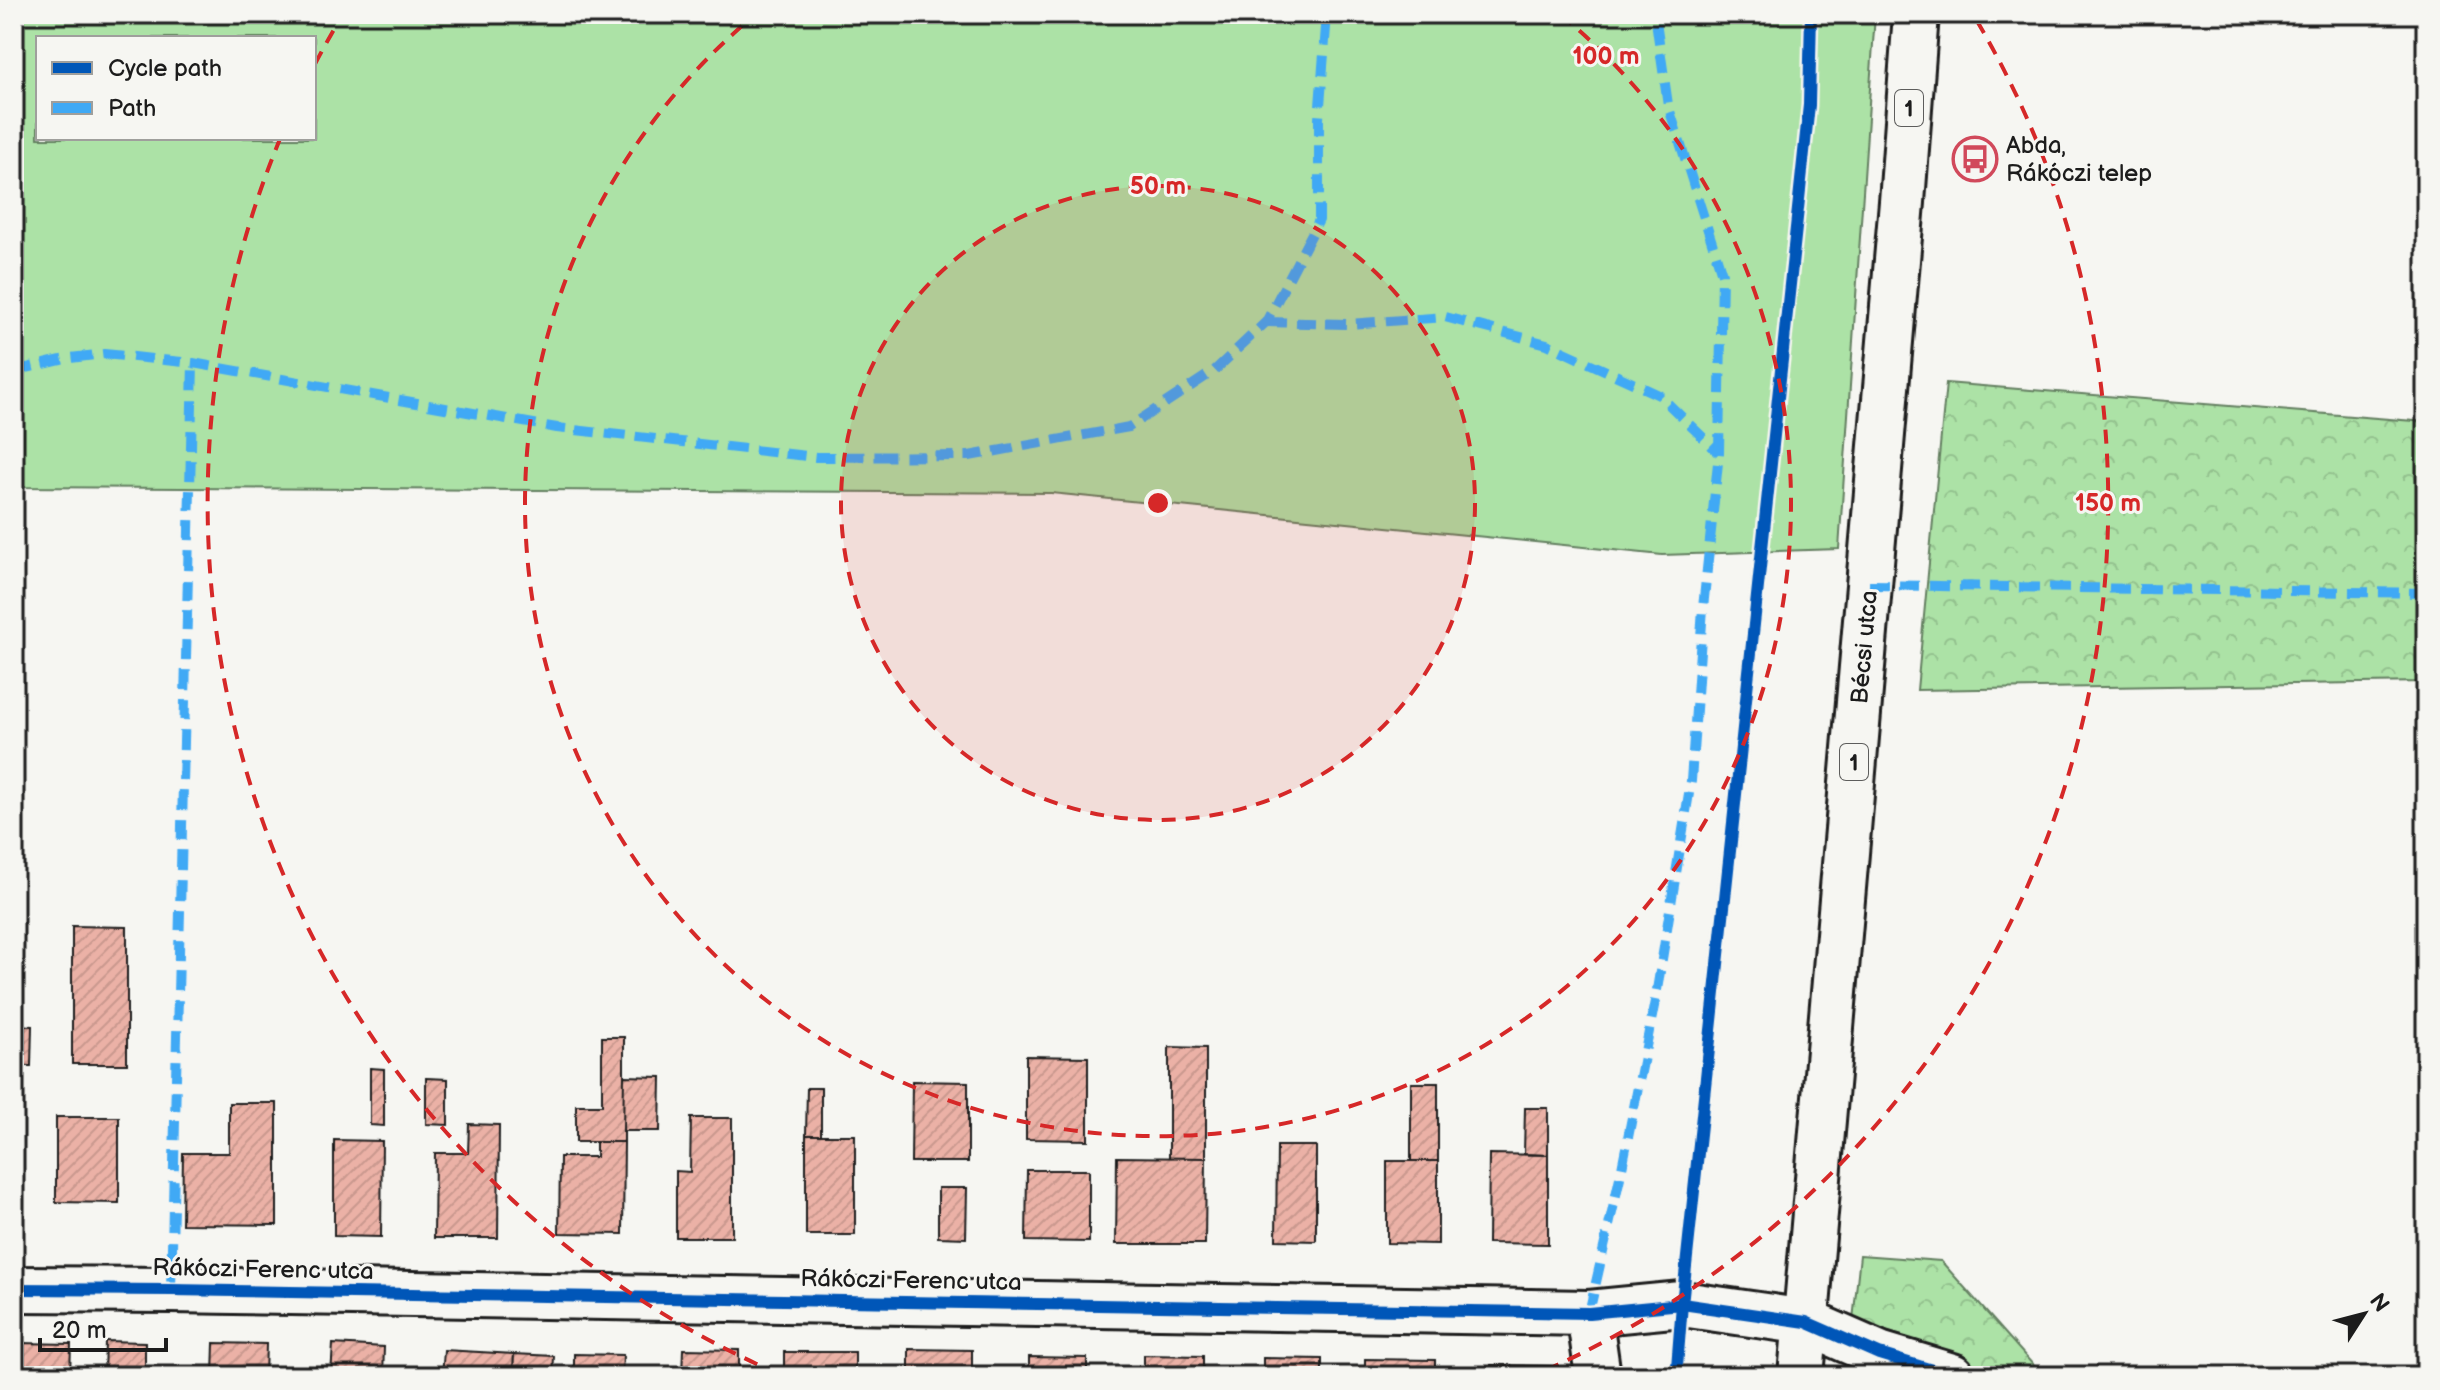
<svg xmlns="http://www.w3.org/2000/svg" width="2440" height="1390" viewBox="0 0 2440 1390" font-family="'Balsamiq Sans',sans-serif">
<style>
.grass{fill:#ace2a6;stroke:#647f61;stroke-width:2;fill-rule:evenodd}
.forest{fill:url(#forest-crowns);stroke:#647f61;stroke-width:2}
.building{fill:url(#building-hatch);stroke:#1c1c1c;stroke-width:2}
.lines{fill:none;stroke-linecap:round;stroke-linejoin:round}
.minor-casing{stroke:#1c1c1c;stroke-width:50}
.major-casing{stroke:#1c1c1c;stroke-width:50}
.minor{stroke:#f6f6f2;stroke-width:44}
.major{stroke:#f6f6f2;stroke-width:44}
.quiet{stroke:#3fa9f5;stroke-width:10;stroke-dasharray:20 10;stroke-linecap:butt}
.cycleway-casing{stroke:#f6f6f2;stroke-width:17}
.cycleway{stroke:#0057b8;stroke-width:12}
.ring{fill:none;stroke:#d62828;stroke-width:4;stroke-dasharray:14 10}
.labels{text-anchor:middle;stroke-width:6;stroke-linejoin:round;paint-order:stroke}
.shield{fill:#f6f6f2;stroke:#5d5d5c;stroke-width:2}
.shield-label{font-size:22px;font-weight:bold;fill:#1c1c1c}
.poi-label{font-size:24px;fill:#1c1c1c;stroke:#f6f6f2;text-anchor:start}
.street-label{font-size:24px;fill:#1c1c1c;stroke:#f6f6f2}
.centre{fill:#d62828;stroke:#f6f6f2;stroke-width:4}
.ring-label{font-size:24px;text-anchor:middle;font-weight:bold;fill:#d62828;stroke:#f6f6f2;stroke-width:6;stroke-linejoin:round;paint-order:stroke}
</style>
<defs>
<pattern id="forest-crowns" width="20" height="18" patternUnits="userSpaceOnUse" patternTransform="scale(2)"><rect width="20" height="18" fill="#ace2a6"/><path d="M2 6a3 3 0 1 1 6 0M12 15a3 3 0 1 1 6 0" fill="none" stroke="#93c18e"/></pattern>
<pattern id="building-hatch" width="6" height="6" patternUnits="userSpaceOnUse" patternTransform="scale(2)"><rect width="6" height="6" fill="#ebb1a6"/><path d="M-1 1l2-2M0 6l6-6M5 7l2-2" fill="none" stroke="#c9988e"/></pattern>
</defs>
<rect width="100%" height="100%" fill="#f6f6f2"/>
<filter id="ink" filterUnits="userSpaceOnUse"><feTurbulence type="fractalNoise" baseFrequency=".0125" numOctaves="2"/><feDisplacementMap in="SourceGraphic" scale="16" xChannelSelector="R" yChannelSelector="G"/><feConvolveMatrix kernelMatrix="1 2 1 2 8 2 1 2 1" color-interpolation-filters="sRGB"/></filter>
<g filter="url(#ink)">
<!-- grass -->
<path class="grass" d="M14 14H1875L1839 549 1662 555 1051 493 14 487ZM38 38H314V138H38Z"/>
<!-- forest -->
<g class="forest">
<path d="M1946 383 2426 422V682L1917 690Z"/>
<path d="M1860 1255 1941 1261 2043 1376H1847Z"/>
</g>
<!-- building -->
<g class="building">
<path d="M72 926 127 927V1064H72Z"/>
<path d="M14 1025 32 1026 31 1066H14Z"/>
<path d="M602 1037H624V1142H576V1105H602Z"/>
<path d="M1169 1047 1206 1048V1158H1169Z"/>
<path d="M1026 1056 1088 1057V1140L1026 1139Z"/>
<path d="M370 1068 384 1069V1126L370 1125Z"/>
<path d="M624 1076 661 1077 660 1131H623Z"/>
<path d="M426 1078 448 1079V1125L426 1124Z"/>
<path d="M912 1081 968 1082V1162H911Z"/>
<rect x="1411" y="1083" width="27" height="78"/>
<path d="M807 1088H821V1135H806Z"/>
<path d="M229 1103H277V1225L182 1224 183 1153H229Z"/>
<path d="M1525 1108H1548V1155L1524 1154Z"/>
<path d="M56 1117H119V1203L56 1202Z"/>
<path d="M691 1118H732V1237H676V1171L690 1172Z"/>
<path d="M469 1124 499 1125 498 1238H434L435 1153H468Z"/>
<rect x="806" y="1135" width="49" height="100"/>
<path d="M334 1140 382 1141 381 1237 334 1236Z"/>
<path d="M596 1142H624L623 1234 559 1233 560 1157H596Z"/>
<path d="M1277 1146H1316V1241L1276 1240Z"/>
<path d="M1489 1154 1548 1155V1244L1488 1243Z"/>
<path d="M1117 1157 1206 1158 1205 1244H1116Z"/>
<path d="M1387 1161H1438V1244L1387 1243Z"/>
<path d="M1027 1170H1089V1242L1026 1241Z"/>
<path d="M938 1188H967L966 1238 938 1237Z"/>
<path d="M105 1341 145 1342V1376H104Z"/>
<path d="M18 1343 71 1344 70 1376H17Z"/>
<path d="M214 1343 266 1344 265 1376H213Z"/>
<path d="M333 1344 384 1347 383 1376H331Z"/>
<path d="M683 1349 739 1350V1376H682Z"/>
<path d="M909 1349 972 1350V1376H909Z"/>
<path d="M444 1350 514 1354 513 1376H442Z"/>
<rect x="784" y="1352" width="71" height="24"/>
<path d="M514 1354 554 1356 553 1376H513Z"/>
<path d="M574 1354 623 1355 622 1376H574Z"/>
<path d="M1144 1355 1203 1356V1376H1144Z"/>
<path d="M1029 1357 1087 1358V1376H1029Z"/>
<path d="M1263 1358 1322 1359V1376H1263Z"/>
<path d="M1365 1359 1435 1360V1376H1365Z"/>
<path d="M1491 1365 1552 1366V1376H1491Z"/>
</g>
<g class="lines">
<!-- minor casing -->
<g class="minor-casing">
<g id="minor">
<path d="M14 1289 171 1290 1589 1313 1682 1304 1806 1322 1879 1354 1952 1376"/>
<path d="M1589 1313 1598 1376"/>
</g>
</g>
<!-- major casing -->
<g class="major-casing">
<path id="major" d="M1801 1376 1902 202 1916 14"/>
</g>
<!-- minor -->
<use href="#minor" class="minor"/>
<!-- major -->
<use href="#major" class="major"/>
<!-- quiet -->
<g class="quiet">
<path d="M1266 322 1349 324 1445 317 1547 344 1659 395 1719 453"/>
<path d="M14 371 70 358 104 354 193 363 557 428 816 457 969 456 1129 427 1214 371 1266 322 1319 220V119L1327 14"/>
<path d="M1869 585 2426 593"/>
<path d="M171 1290 193 363"/>
<path d="M1589 1313 1621 1173 1656 996 1691 781 1703 608 1719 453 1722 274 1668 105 1655 14"/>
</g>
<!-- cycleway casing -->
<g class="cycleway-casing">
<g id="cycleway">
<path d="M14 1289 171 1290 1589 1313 1682 1304 1806 1322 1879 1354 1952 1376"/>
<path d="M1680 1376 1677 1367 1682 1304 1809 105 1811 14"/>
</g>
</g>
<!-- cycleway -->
<use href="#cycleway" class="cycleway"/>
</g>
</g>
<!-- distance rings -->
<circle cx="1158" cy="503" r="317" fill="#d62828" fill-opacity=".12"/>
<g class="ring">
<circle cx="1158" cy="503" r="317"/>
<path d="M1561 15A633 633 0 1 1 755 15"/>
<path d="M779 1374A950 950 0 0 1 280 139M315 64A950 950 0 0 1 339 21M1977 21A950 950 0 0 1 1537 1374"/>
</g>
<!-- icons -->
<defs>
<g id="bus-ring" transform="scale(2.3)"><circle r="9.5" fill="#f6f6f2" stroke="#d1495b" stroke-width="1.5"/><path d="M-5-6H5V4H4V6H2V4H-2V6H-4V4H-5ZM-3.5-4V0h7V-4ZM-3.5 1.2v1.5H-2V1.2ZM2 1.2v1.5H3.5V1.2Z" fill="#d1495b"/></g>
</defs>
<g fill-rule="evenodd">
<use href="#bus-ring" x="1975" y="159"/>
</g>
<g class="labels">
<!-- shield labels -->
<g class="shield">
<rect x="1895" y="90" width="28" height="36" rx="6"/>
<rect x="1840" y="744" width="28" height="36" rx="6"/>
</g>
<g class="shield-label">
<text x="1909" y="116">1</text>
<text x="1854" y="770">1</text>
</g>
<!-- poi labels -->
<g class="poi-label">
<text x="2006" y="153">Abda,<tspan x="2006" dy="28">Rákóczi telep</tspan></text>
</g>
<!-- street labels -->
<g class="street-label">
<text transform="translate(1864 647) rotate(-85)" y="8">Bécsi utca</text>
<text transform="translate(263 1269) rotate(1)" y="8">Rákóczi Ferenc utca</text>
<text transform="translate(911 1280) rotate(1)" y="8">Rákóczi Ferenc utca</text>
</g>
</g>
<circle cx="1158" cy="503" r="12" class="centre"/>
<g class="ring-label">
<text x="1606" y="64">100 m</text>
<text x="1158" y="194">50 m</text>
<text x="2108" y="511">150 m</text>
</g>
<!-- margin -->
<rect width="2440" height="1390" fill="none" stroke="#f6f6f2" stroke-width="48"/>
<rect x="24" y="24" width="2392" height="1342" fill="none" stroke="#1c1c1c" stroke-width="3" filter="url(#ink)"/>
<!-- legend -->
<rect x="36" y="36" width="280" height="104" fill="#f6f6f2" stroke="#9f9f9c" stroke-width="2"/>
<rect x="52" y="62" width="40" height="12" fill="#0057b8" stroke="#9f9f9c" stroke-width="2"/>
<text x="108" y="76" font-size="24" fill="#1c1c1c">Cycle path</text>
<rect x="52" y="102" width="40" height="12" fill="#3fa9f5" stroke="#9f9f9c" stroke-width="2"/>
<text x="108" y="116" font-size="24" fill="#1c1c1c">Path</text>
<!-- north arrow -->
<g transform="translate(2364 1314) rotate(54)" stroke="#f6f6f2" stroke-width="6" paint-order="stroke">
<path d="M0-6L14 30L0 20L-14 30Z" fill="#1c1c1c"/>
<text y="-12" font-size="22" font-weight="bold" text-anchor="middle" fill="#1c1c1c">N</text>
</g>
<!-- scale -->
<path d="M40 1338v12h126v-12" fill="none" stroke="#1c1c1c" stroke-width="4"/>
<text x="52" y="1338" font-size="24" fill="#1c1c1c" stroke="#f6f6f2" stroke-width="6" paint-order="stroke">20 m</text>
</svg>
